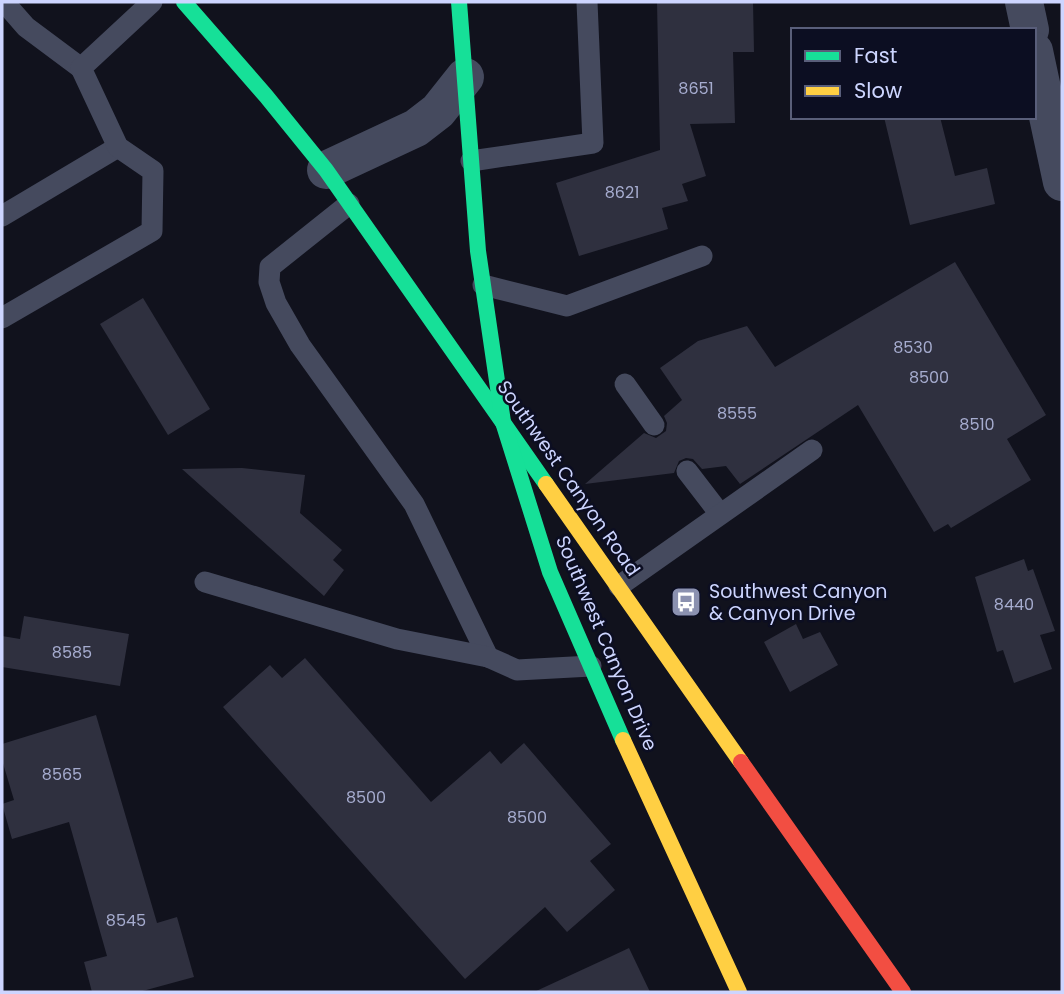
<svg xmlns="http://www.w3.org/2000/svg" width="1064" height="994" viewBox="0 0 1064 994" font-family="Poppins,sans-serif">
<style>
.building{fill:#2f303f}
.lines{fill:none;stroke-linecap:round;stroke-linejoin:round}
.lane{stroke:#454a5e;stroke-width:21}
.street{stroke:#454a5e;stroke-width:38}
.fast{stroke:#16e098;stroke-width:16}
.slow{stroke:#ffcf43;stroke-width:16}
.jam{stroke:#f24e42;stroke-width:16}
.labels{text-anchor:middle;stroke-width:5;stroke-linejoin:round;paint-order:stroke}
.number-label{font-size:16px;fill:#a6accf}
.street-label{font-size:19px;fill:#cdd5ff;stroke:#0c0e22}
.poi-label{font-size:19px;fill:#cdd5ff;stroke:#0c0e22;text-anchor:start}
</style>
<rect width="100%" height="100%" fill="#11121d"/>
<!-- building -->
<g class="building">
<path d="M657 2H753L754 52H733L735 123 690 124 706 176 682 184 688 201 662 208 668 229 579 256 556 183 660 150Z"/>
<path d="M884 117H940L955 176 987 168 995 204 910 225Z"/>
<path d="M955 262 1046 415 1007 439 1031 480 951 528 948 524 934 532 858 405 740 484 726 466 702 469 693 459 686 458 679 461 674 473 585 484 644 433 656 438 666 431 667 423 664 416 682 400 660 368 698 341 747 326 775 367Z"/>
<path d="M143 298 210 409 168 435 100 324Z"/>
<path d="M242 468 305 475 300 513 342 550 333 560 344 570 324 596 182 469Z"/>
<path d="M1024 559 1028 571 1033 569 1055 631 1040 635 1052 669 1014 683 1003 650 997 652 975 577Z"/>
<path d="M24 616 129 634 120 686 2 667V636L20 639Z"/>
<path d="M796 624 803 639 820 632 838 665 790 692 764 642Z"/>
<path d="M305 658 431 802 490 751 501 764 524 743 611 844 590 861 615 890 567 932 545 907 465 979 223 707 270 665 282 678Z"/>
<path d="M96 715 157 923 177 917 194 977 139 992H92L84 962 107 956 69 822 12 839 2 804 14 800 2 760V744Z"/>
<path d="M629 948 650 992H534L612 956Z"/>
</g>
<g class="lines">
<!-- lane -->
<g class="lane">
<path d="M4 2 26 27 81 68"/>
<path d="M471 161 593 143 587 2"/>
<path d="M349 204 270 267 269 282 276 303 300 345 414 504 488 657"/>
<path d="M2 216 118 147"/>
<path d="M483 285 567 306 702 256"/>
<path d="M2 318 152 231 153 171 118 147 81 68 152 2"/>
<path d="M625 384 654 425"/>
<path d="M687 471 720 514"/>
<path d="M205 582 397 639 488 657 517 670 591 666"/>
<path d="M619 586 812 450"/>
</g>
<!-- street -->
<g class="street">
<path d="M1024 2 1030 30"/>
<path d="M1034 51 1062 182"/>
<path d="M326 170 416 128 438 111 465 77"/>
</g>
<!-- fast -->
<g class="fast">
<path d="M184 2 266 96 326 170 546 484"/>
<path d="M459 2 478 251 503 422 550 572 623 740"/>
</g>
<!-- slow -->
<g class="slow">
<path d="M546 484 741 762"/>
<path d="M623 740 739 992"/>
</g>
<!-- jam -->
<path class="jam" d="M741 762 903 992"/>
</g>
<!-- icons -->
<defs>
<g id="bus-square" transform="scale(1.575)"><rect x="-9" y="-9" width="18" height="18" rx="4" fill="#8b91b0" stroke="#0c0e22"/><path d="M-5-6H5V4H4V6H2V4H-2V6H-4V4H-5ZM-3.5-4V0h7V-4ZM-3.5 1.2v1.5H-2V1.2ZM2 1.2v1.5H3.5V1.2Z" fill="#fff"/></g>
</defs>
<g fill-rule="evenodd">
<use href="#bus-square" x="686" y="602"/>
</g>
<g class="labels">
<!-- number labels -->
<g class="number-label">
<text x="696" y="94">8651</text>
<text x="622" y="198">8621</text>
<text x="913" y="353">8530</text>
<text x="929" y="383">8500</text>
<text x="737" y="419">8555</text>
<text x="977" y="430">8510</text>
<text x="1014" y="610">8440</text>
<text x="72" y="658">8585</text>
<text x="62" y="780">8565</text>
<text x="366" y="803">8500</text>
<text x="527" y="823">8500</text>
<text x="126" y="926">8545</text>
</g>
<!-- street labels -->
<g class="street-label">
<text transform="translate(569 478) rotate(55)" y="7">Southwest Canyon Road</text>
<text transform="translate(607 643) rotate(67)" y="7">Southwest Canyon Drive</text>
</g>
<!-- poi labels -->
<g class="poi-label">
<text x="709" y="598">Southwest Canyon<tspan x="709" dy="22">&amp; Canyon Drive</tspan></text>
</g>
</g>
<!-- border -->
<rect width="1064" height="994" fill="none" stroke="#cdd5ff" stroke-width="7"/>
<!-- legend -->
<rect x="791" y="28" width="245" height="91" fill="#0c0e22" stroke="#595e7a" stroke-width="2"/>
<rect x="805" y="51" width="35" height="10" fill="#16e098" stroke="#595e7a" stroke-width="2"/>
<text x="854" y="63" font-size="21" fill="#cdd5ff">Fast</text>
<rect x="805" y="86" width="35" height="10" fill="#ffcf43" stroke="#595e7a" stroke-width="2"/>
<text x="854" y="98" font-size="21" fill="#cdd5ff">Slow</text>
</svg>
